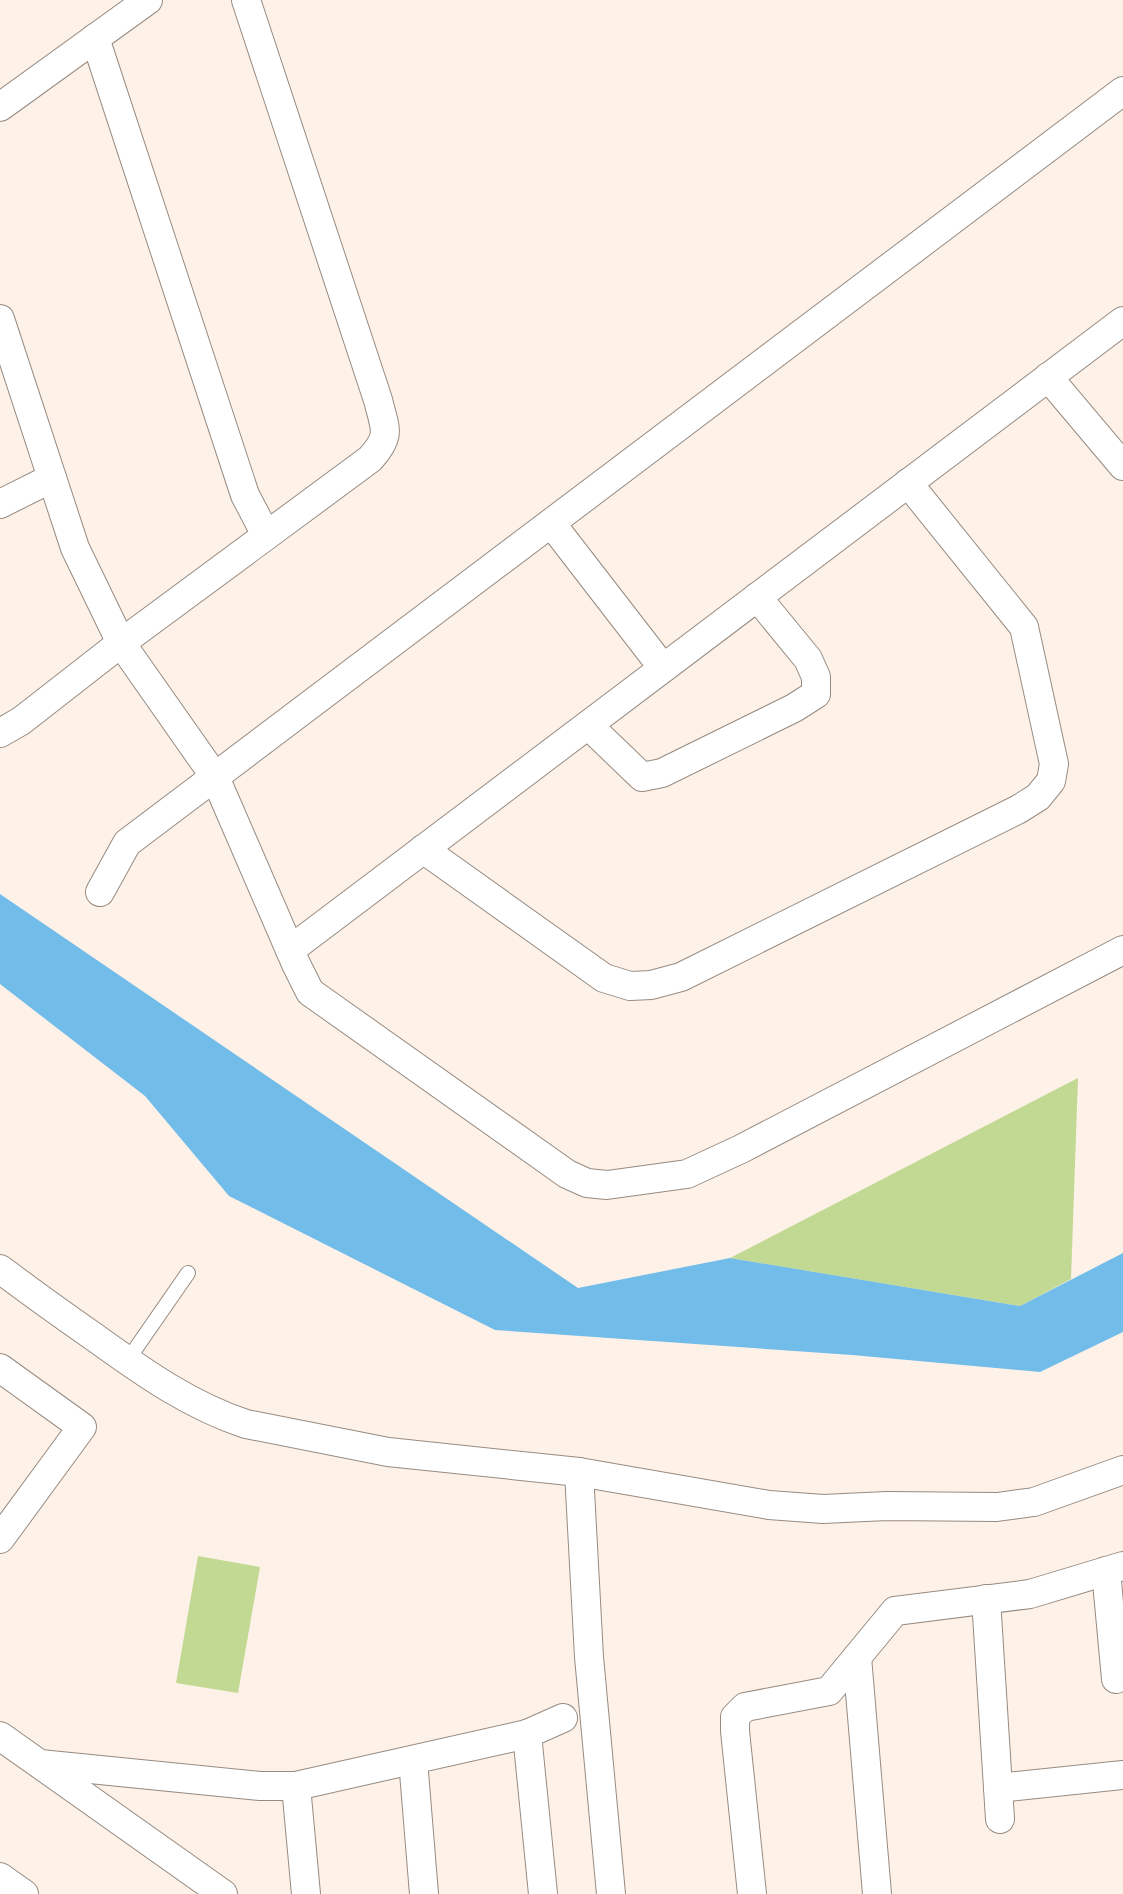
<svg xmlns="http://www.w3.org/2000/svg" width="1123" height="1894" viewBox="0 0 1123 1894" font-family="'Source Sans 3',sans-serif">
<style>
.green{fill:#c1d992}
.water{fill:#72bcea}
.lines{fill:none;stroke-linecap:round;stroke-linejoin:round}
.service-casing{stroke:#968b82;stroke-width:16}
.minor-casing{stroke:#968b82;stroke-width:30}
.tertiary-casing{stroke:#968b82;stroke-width:30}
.service{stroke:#fff;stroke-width:14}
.minor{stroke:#fff;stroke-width:28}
.tertiary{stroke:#fff;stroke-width:28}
</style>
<rect width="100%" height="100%" fill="#fef1e8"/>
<!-- green -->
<g class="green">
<path d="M1078 1078 1071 1279 1020 1306 730 1258Z"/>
<path d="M198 1556 260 1567 238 1693 176 1683Z"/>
</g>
<!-- water -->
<path class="water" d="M0 894 578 1288 730 1258 1020 1306 1123 1253V1332L1040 1372 852 1355 495 1330 229 1196 145 1096 0 984Z"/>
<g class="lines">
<!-- service casing -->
<g class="service-casing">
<path id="service" d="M127 1361 188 1273"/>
</g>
<!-- minor casing -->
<g class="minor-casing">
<g id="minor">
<path d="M95 38 245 495 266 535"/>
<path d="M0 107 148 0"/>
<path d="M0 319 75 548 121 643 215 777 296 964 310 992 567 1174 587 1183 607 1185 687 1174 741 1149 1123 950"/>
<path d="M1048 377 1123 466"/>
<path d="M0 504 52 478"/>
<path d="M551 523 663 668"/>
<path d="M588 725 642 777 662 773 794 708 816 694V677L808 659 757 597"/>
<path d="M0 733 21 721 121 643 370 459C392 435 385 429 378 400L246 0"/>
<path d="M423 849 604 978 630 986 651 985 681 977 1019 809 1038 797 1051 781 1054 764 1024 627 908 483"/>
<path d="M100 892 127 843 1123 91"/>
<path d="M290 950 1123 321"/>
<path d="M0 1269C32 1293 64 1316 97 1339 144 1373 191 1406 246 1424L388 1452 579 1472 769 1505 823 1509 887 1506 997 1507 1034 1502 1123 1470"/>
<path d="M0 1368 82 1427 0 1539"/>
<path d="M579 1472 589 1657 611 1894"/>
<path d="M1106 1571 1116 1679"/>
<path d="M986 1599 1000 1819"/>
<path d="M857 1657 877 1894"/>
<path d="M527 1734 543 1894"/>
<path d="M0 1736 223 1894"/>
<path d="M413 1760 424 1894"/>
<path d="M40 1764 260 1786H296L527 1734 563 1718"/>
<path d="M296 1786 306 1894"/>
<path d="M998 1788 1123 1775"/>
<path d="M752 1894 735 1731V1717L745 1707 829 1691 895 1611 1030 1594 1123 1566"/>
</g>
</g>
<!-- tertiary casing -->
<g class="tertiary-casing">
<path id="tertiary" d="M0 1877 24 1894"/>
</g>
<!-- service -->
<use href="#service" class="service"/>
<!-- minor -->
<use href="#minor" class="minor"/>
<!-- tertiary -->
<use href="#tertiary" class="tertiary"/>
</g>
</svg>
